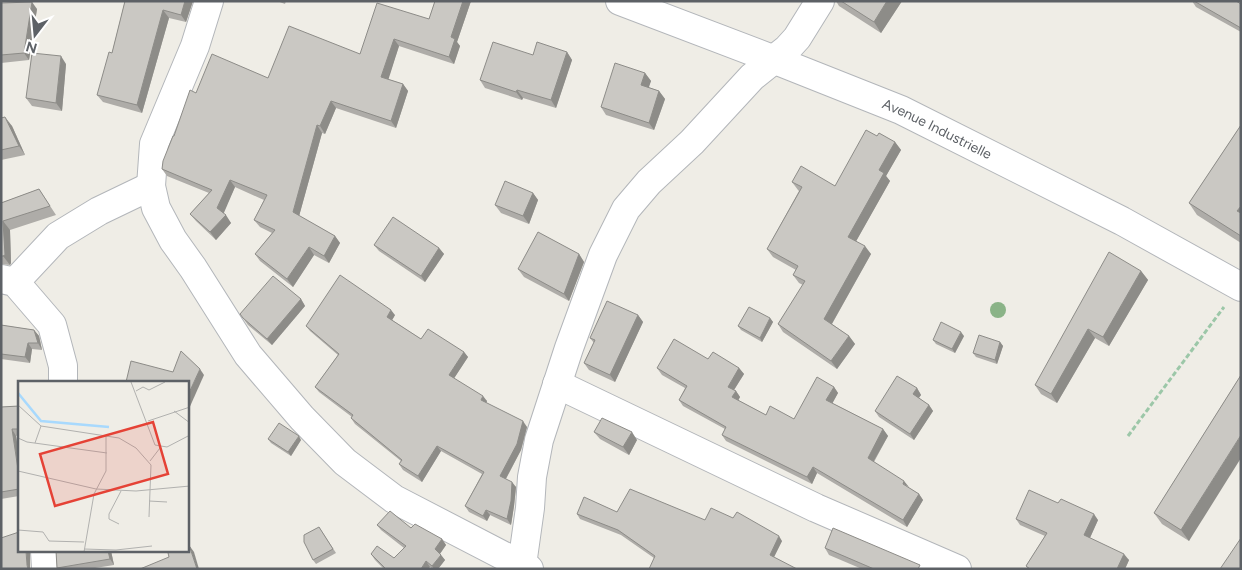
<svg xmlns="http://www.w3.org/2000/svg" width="1242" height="570" viewBox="0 0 1242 570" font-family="Figtree,sans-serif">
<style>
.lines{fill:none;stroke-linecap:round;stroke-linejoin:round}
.minor-casing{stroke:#b3b6ba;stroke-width:30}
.path{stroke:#9cc7a8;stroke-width:3;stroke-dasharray:5 2.5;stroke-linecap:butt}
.minor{stroke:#fff;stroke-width:28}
.tree{fill:#8ab387}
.wall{fill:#aeaca8}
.shaded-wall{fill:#8d8c88}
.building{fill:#cac8c3;stroke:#8d8c88}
.labels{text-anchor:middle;stroke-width:5;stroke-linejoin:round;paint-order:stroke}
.street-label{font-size:14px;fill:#5d6166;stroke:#fff}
.inset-river{fill:none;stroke:#a8d9fd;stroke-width:2.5}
.inset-road{fill:none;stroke:#b1b1af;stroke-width:1}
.view{fill:#e54236;fill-opacity:0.15;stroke:#e54236;stroke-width:2.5}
.inset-edge{fill:none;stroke:#5d6166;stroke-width:2.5}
</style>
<rect width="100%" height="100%" fill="#efede6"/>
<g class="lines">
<!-- minor casing -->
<g class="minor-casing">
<g id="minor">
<path d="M209 1 195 46 154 144 151 186 156 208 173 240 193 268 248 355 302 418 345 462 394 499 529 569"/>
<path id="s1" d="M620 1 775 60 901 110 1122 221 1241 287"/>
<path d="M1 279 15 282 52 325 63 366V382"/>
<path d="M15 282 58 236 99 211 151 186"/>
<path d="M557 384 816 508 957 569"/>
<path d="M45 551 46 569"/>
<path d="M522 565 530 508 532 477 539 440 569 348 603 255 626 209 649 182 692 142 752 77 787 49 797 38 820 1"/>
</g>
</g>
<!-- path -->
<path class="path" d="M1128 436 1224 307"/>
<!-- minor -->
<use href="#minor" class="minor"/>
</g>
<!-- trees -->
<circle class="tree" cx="998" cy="310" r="8"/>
<!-- wall -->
<g class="wall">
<path d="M125 1H193L186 22 169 18 142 113 103 102 97 95 112 53Z"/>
<path d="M277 1H286L285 4Z"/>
<path d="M435 1H471L457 42 460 46 454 64 399 46 388 79 403 84 408 91 396 128 336 108 325 134 322 133 299 216 335 236 340 243 329 263 314 255 293 287 260 261 255 254 272 233 260 227 254 220 264 200 235 187 223 213 231 223 216 240 196 221 190 214 209 193 167 176 162 169 174 136 196 93 268 78 360 54 429 19Z"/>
<path d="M836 1H902L881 33 839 6Z"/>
<path d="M1192 1H1236L1241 4V32L1196 7Z"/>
<path d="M1 3 37 9 29 60 1 63Z"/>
<path d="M567 52 572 60 556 108 523 98 522 100 485 88 480 80 533 55Z"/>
<path d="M66 64 62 111 32 106 26 98Z"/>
<path d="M645 73 651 81 648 87 659 91 665 99 654 130 606 115 601 107Z"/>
<path d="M1 118 12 126 25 155 1 160Z"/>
<path d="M1241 125V243L1197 215 1189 203Z"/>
<path d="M877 136 895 142 901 150 886 176 890 181 856 241 871 254 832 324 849 336 855 344 837 369 783 332 778 324 803 285 799 283 793 275 796 270 773 257 767 249 799 191 798 190 792 182 835 186Z"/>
<path d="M39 189 56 215 10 230 11 263 10 265 1 264V203Z"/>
<path d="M533 193 538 200 529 224 501 213 495 205Z"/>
<path d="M374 245 439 248 444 254 425 282 379 251Z"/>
<path d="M579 254 584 262 569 301 524 277 518 269Z"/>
<path d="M1141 271 1148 280 1109 346 1095 338 1057 403 1041 394 1035 385Z"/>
<path d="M301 299 305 306 272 345 248 325 240 314Z"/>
<path d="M395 315 392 320 421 339 464 352 468 357 454 378 487 401 486 403 527 427 521 450 506 479 516 487 514 506 511 525 490 515 487 521 469 512 465 506 482 474 441 451 422 482 403 470 399 464 401 461 355 424 351 418 352 417 319 392 315 387 338 355 310 331 306 326Z"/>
<path d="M638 315 643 322 615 382 589 370 584 363 594 343 590 338Z"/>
<path d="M770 318 773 322 762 342 741 330 738 326Z"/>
<path d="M1 325 34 330 39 336 42 350 32 349 30 363 1 359Z"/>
<path d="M964 336 955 353 936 344 933 340Z"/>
<path d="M1000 342 1003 346 997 364 976 357 973 353Z"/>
<path d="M708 359 739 368 744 374 734 390 736 391 740 397 738 400 766 415 794 419 834 387 838 393 832 403 883 429 888 436 874 462 909 488 919 494 923 500 907 527 817 473 812 484 726 441 722 435 725 429 683 406 679 400 685 388 662 375 657 368Z"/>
<path d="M1241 375 1189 541 1162 524 1154 513Z"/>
<path d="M917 388 921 395 919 398 929 405 933 411 914 440 879 417 875 411Z"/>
<path d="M19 406V435L16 436 19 454V496L1 499V407Z"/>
<path d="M594 432 637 440 629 455 600 439Z"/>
<path d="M268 439 301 440 291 456 271 443Z"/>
<path d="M1058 503 1098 520 1090 538 1129 560 1125 569H1028L1026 566 1045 536 1020 525 1016 519Z"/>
<path d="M617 512 705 520 782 541 774 557 654 558 621 535 580 519 577 514Z"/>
<path d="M377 525 411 528 442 539 446 545 440 554 445 560 438 569H432L430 567 428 569H384L375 560 371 554 394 558 404 548 381 530Z"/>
<path d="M319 527 336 553 316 564 313 560Z"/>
<path d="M825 548 922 569H862L829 555Z"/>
<path d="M56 551H111L114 565 89 569H58L57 568Z"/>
</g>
<!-- shaded-wall -->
<g class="shaded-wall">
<path d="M185 1H193L186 22 181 15Z"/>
<path d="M463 1H471L457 42 460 46 454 64 449 57 451 37Z"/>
<path d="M887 1H902L881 33 874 22Z"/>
<path d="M32 2 37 9 29 60 24 53Z"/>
<path d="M163 10 169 18 142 113 137 105Z"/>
<path d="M394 39 399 46 387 84 381 77Z"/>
<path d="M567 52 572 60 556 108 551 100Z"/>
<path d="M61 56 66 64 62 111 56 103Z"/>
<path d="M645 73 651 81 647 93 641 85Z"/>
<path d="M403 84 408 91 396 128 391 121Z"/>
<path d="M517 90 523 98 522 100 516 92Z"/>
<path d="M659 91 665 99 654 130 649 123Z"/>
<path d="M331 101 336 108 325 134 320 126Z"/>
<path d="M5 117 12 126 25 155 19 146Z"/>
<path d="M317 125 322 133 298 220 293 212Z"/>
<path d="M895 142 901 150 886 176 890 181 854 245 848 237 879 170Z"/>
<path d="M230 180 235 187 223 215 217 208Z"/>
<path d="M533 193 538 200 529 224 523 216Z"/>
<path d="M1241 206V216L1237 211Z"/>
<path d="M226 215 231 223 216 240 210 232Z"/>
<path d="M3 221 10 230 11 263 10 265 3 256Z"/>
<path d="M335 236 340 243 329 263 324 256Z"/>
<path d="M865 246 871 254 830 327 824 319Z"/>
<path d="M309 247 314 255 293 287 287 279Z"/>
<path d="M439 248 444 254 425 282 421 276Z"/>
<path d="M579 254 584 262 569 301 564 294Z"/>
<path d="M1141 271 1148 280 1109 346 1103 337Z"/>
<path d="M301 299 305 306 272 345 267 339Z"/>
<path d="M391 310 395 315 391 322 387 317Z"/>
<path d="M638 315 643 322 615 382 610 375Z"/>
<path d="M770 318 773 322 762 342 760 338Z"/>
<path d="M1088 329 1095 338 1057 403 1051 394Z"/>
<path d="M34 330 39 336 42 350 38 343Z"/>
<path d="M961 332 964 336 955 353 952 349Z"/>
<path d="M849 336 855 344 837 369 831 361Z"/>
<path d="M1000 342 1003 346 997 364 995 360Z"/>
<path d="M28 343 32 349 30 363 25 357Z"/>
<path d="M464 352 468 357 453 380 449 375Z"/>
<path d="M739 368 744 374 732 393 728 387Z"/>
<path d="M200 369 204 375 188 411V395Z"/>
<path d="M834 387 838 393 831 406 826 400Z"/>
<path d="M917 388 921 395 917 400 913 394Z"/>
<path d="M736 391 740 397 737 403 732 397Z"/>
<path d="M483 396 487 401 485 406 481 400Z"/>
<path d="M929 405 933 411 914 440 910 434Z"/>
<path d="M523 421 527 427 521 450 504 482 500 476Z"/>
<path d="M12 429 16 436 19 454V476Z"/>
<path d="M883 429 888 436 872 464 868 458Z"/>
<path d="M632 432 637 440 629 455 623 447Z"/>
<path d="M1241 435V458L1189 541 1181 530Z"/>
<path d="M299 436 301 440 291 456 288 452Z"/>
<path d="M437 446 441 451 422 482 418 476Z"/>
<path d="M813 467 817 473 812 484 807 477Z"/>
<path d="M904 481 909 487 903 484Z"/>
<path d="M512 482 516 487 514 506 511 525 507 519Z"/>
<path d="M919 494 923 500 907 527 903 520Z"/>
<path d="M486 510 490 515 487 521 483 516Z"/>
<path d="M1094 514 1098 520 1088 542 1084 535Z"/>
<path d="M779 536 782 541 773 559 770 555Z"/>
<path d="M442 539 446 545 439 555 435 549Z"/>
<path d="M189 545 194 552 199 569H197Z"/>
<path d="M26 551H30V569H28L27 565Z"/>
<path d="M108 551H111L114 565 110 559Z"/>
<path d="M1124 554 1129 560 1125 569H1117Z"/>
<path d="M441 555 445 560 438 569H434L432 566Z"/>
<path d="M426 561 430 567 428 569H421Z"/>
</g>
<!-- building -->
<g class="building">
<path d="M125 1H185L181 15 163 10 137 105 97 95 109 52 112 53Z"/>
<path d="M435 1H463L451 37 455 39 449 57 394 39 381 77 403 84 391 121 331 101 320 126 317 125 293 212 335 236 324 256 309 247 287 279 255 254 275 230 254 220 267 195 230 180 217 208 226 215 210 232 190 214 212 190 162 169 163 161 173 136H174L190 90 196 93 212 54 268 78 289 26 360 54 377 3 429 19Z"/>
<path d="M841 1H887L874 22Z"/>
<path d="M1194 1H1236L1241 4V28Z"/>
<path d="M32 2 24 53 1 55V3Z"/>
<path d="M493 42 533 55 537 42 567 52 551 100 517 90 516 92 480 80Z"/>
<path d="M32 53 61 56 56 103 26 98Z"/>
<path d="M615 63 645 73 641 85 659 91 649 123 601 107Z"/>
<path d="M5 117 19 146 1 150V118Z"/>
<path d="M1241 125V206L1237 211 1241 213V236L1189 203Z"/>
<path d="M866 130 877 136 879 133 895 142 879 170 884 173 848 237 865 246 824 319 849 336 831 361 778 324 805 281 793 275 798 266 767 249 802 187 792 182 801 166 835 186Z"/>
<path d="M505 181 533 193 523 216 495 205Z"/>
<path d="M39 189 50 206 3 221 5 255 3 256H1V203Z"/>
<path d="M393 217 439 248 421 276 374 245Z"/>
<path d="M538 232 579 254 564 294 518 269Z"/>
<path d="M1109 252 1141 271 1103 337 1088 329 1051 394 1035 385Z"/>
<path d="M340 275 391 310 387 317 421 339 428 329 464 352 449 375 483 396 481 400 523 421 517 444 500 476 512 482 511 501 507 519 486 510 483 516 465 506 484 472 437 446 418 476 399 464 402 460 351 418 353 415 315 387 339 354 306 326Z"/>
<path d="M273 276 301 299 267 339 243 318 240 314Z"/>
<path d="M607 301 638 315 610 375 584 363 595 340 590 338Z"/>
<path d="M749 307 770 318 760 338 738 326Z"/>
<path d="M941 322 961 332 952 349 933 340Z"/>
<path d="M1 325 34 330 38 343H28L25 357 1 354Z"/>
<path d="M979 335 1000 342 995 360 973 353Z"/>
<path d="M674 339 708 359 713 352 739 368 728 387 736 391 732 397 766 415 770 406 794 419 817 377 834 387 826 400 883 429 868 458 904 481 903 484 919 494 903 520 813 467 807 477 722 435 726 427 679 400 687 386 657 368Z"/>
<path d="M181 351 200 369 188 395V382H126L131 361 173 372Z"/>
<path d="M1241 375V435L1181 530 1154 513Z"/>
<path d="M897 376 917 388 913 394 929 405 910 434 875 411Z"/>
<path d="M19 406V429H12L19 476V489L1 492V407Z"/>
<path d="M602 418 632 432 623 447 594 432Z"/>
<path d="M279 423 299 436 288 452 268 439Z"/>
<path d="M630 489 705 520 711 508 733 518 737 512 779 536 770 555 797 569H649L655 556 618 530 577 514 584 497 617 512Z"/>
<path d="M1029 490 1058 503 1061 499 1094 514 1084 535 1124 554 1117 569H1030L1026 566 1047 533 1016 519Z"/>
<path d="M390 511 411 528 415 524 442 539 435 549 441 555 432 566 426 561 421 569H386L371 554 377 546 394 558 406 546 377 525Z"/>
<path d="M319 527 333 549 313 560 304 542V535Z"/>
<path d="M833 528 920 565 918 569H874L825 548Z"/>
<path d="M19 532V551H26L27 565 28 569H1V538Z"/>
<path d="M1241 538V569H1220Z"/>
<path d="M189 545 197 569H140L169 557 168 553 173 551H188V546Z"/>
<path d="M56 551H108L110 559 57 568Z"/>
</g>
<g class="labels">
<!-- street labels -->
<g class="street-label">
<text dy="5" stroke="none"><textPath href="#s1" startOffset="342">Avenue Industrielle</textPath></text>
</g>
</g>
<!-- overview -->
<g transform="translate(18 381)">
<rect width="171" height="171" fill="#efede6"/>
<path class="inset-river" d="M0 12 23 40 91 46"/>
<path class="inset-road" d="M113 1 137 64 149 66 172 54M118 10 125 6 131 9 147 1M0 24 23 45 101 57 118 67 133 84 131 136M156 30 172 42M130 40 172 26M0 57 9 61 89 72M17 62 23 45M132 80 142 67M0 90 78 108 118 110 172 105M131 120 149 121M101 143 91 138V133L103 110M0 149 25 151 31 160 66 161M66 168 98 169 134 165M66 171 76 113 88 90V55"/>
<path class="view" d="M135 41 150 93 37 125 22 73Z"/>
<rect width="171" height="171" class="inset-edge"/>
</g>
<!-- border -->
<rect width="1242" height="570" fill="none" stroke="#5d6166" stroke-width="5"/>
<!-- north arrow -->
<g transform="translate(35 35) rotate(196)" stroke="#ffffff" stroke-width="4" paint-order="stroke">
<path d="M0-4L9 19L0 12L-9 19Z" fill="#5d6166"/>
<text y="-8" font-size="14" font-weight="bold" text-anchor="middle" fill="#5d6166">N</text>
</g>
</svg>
